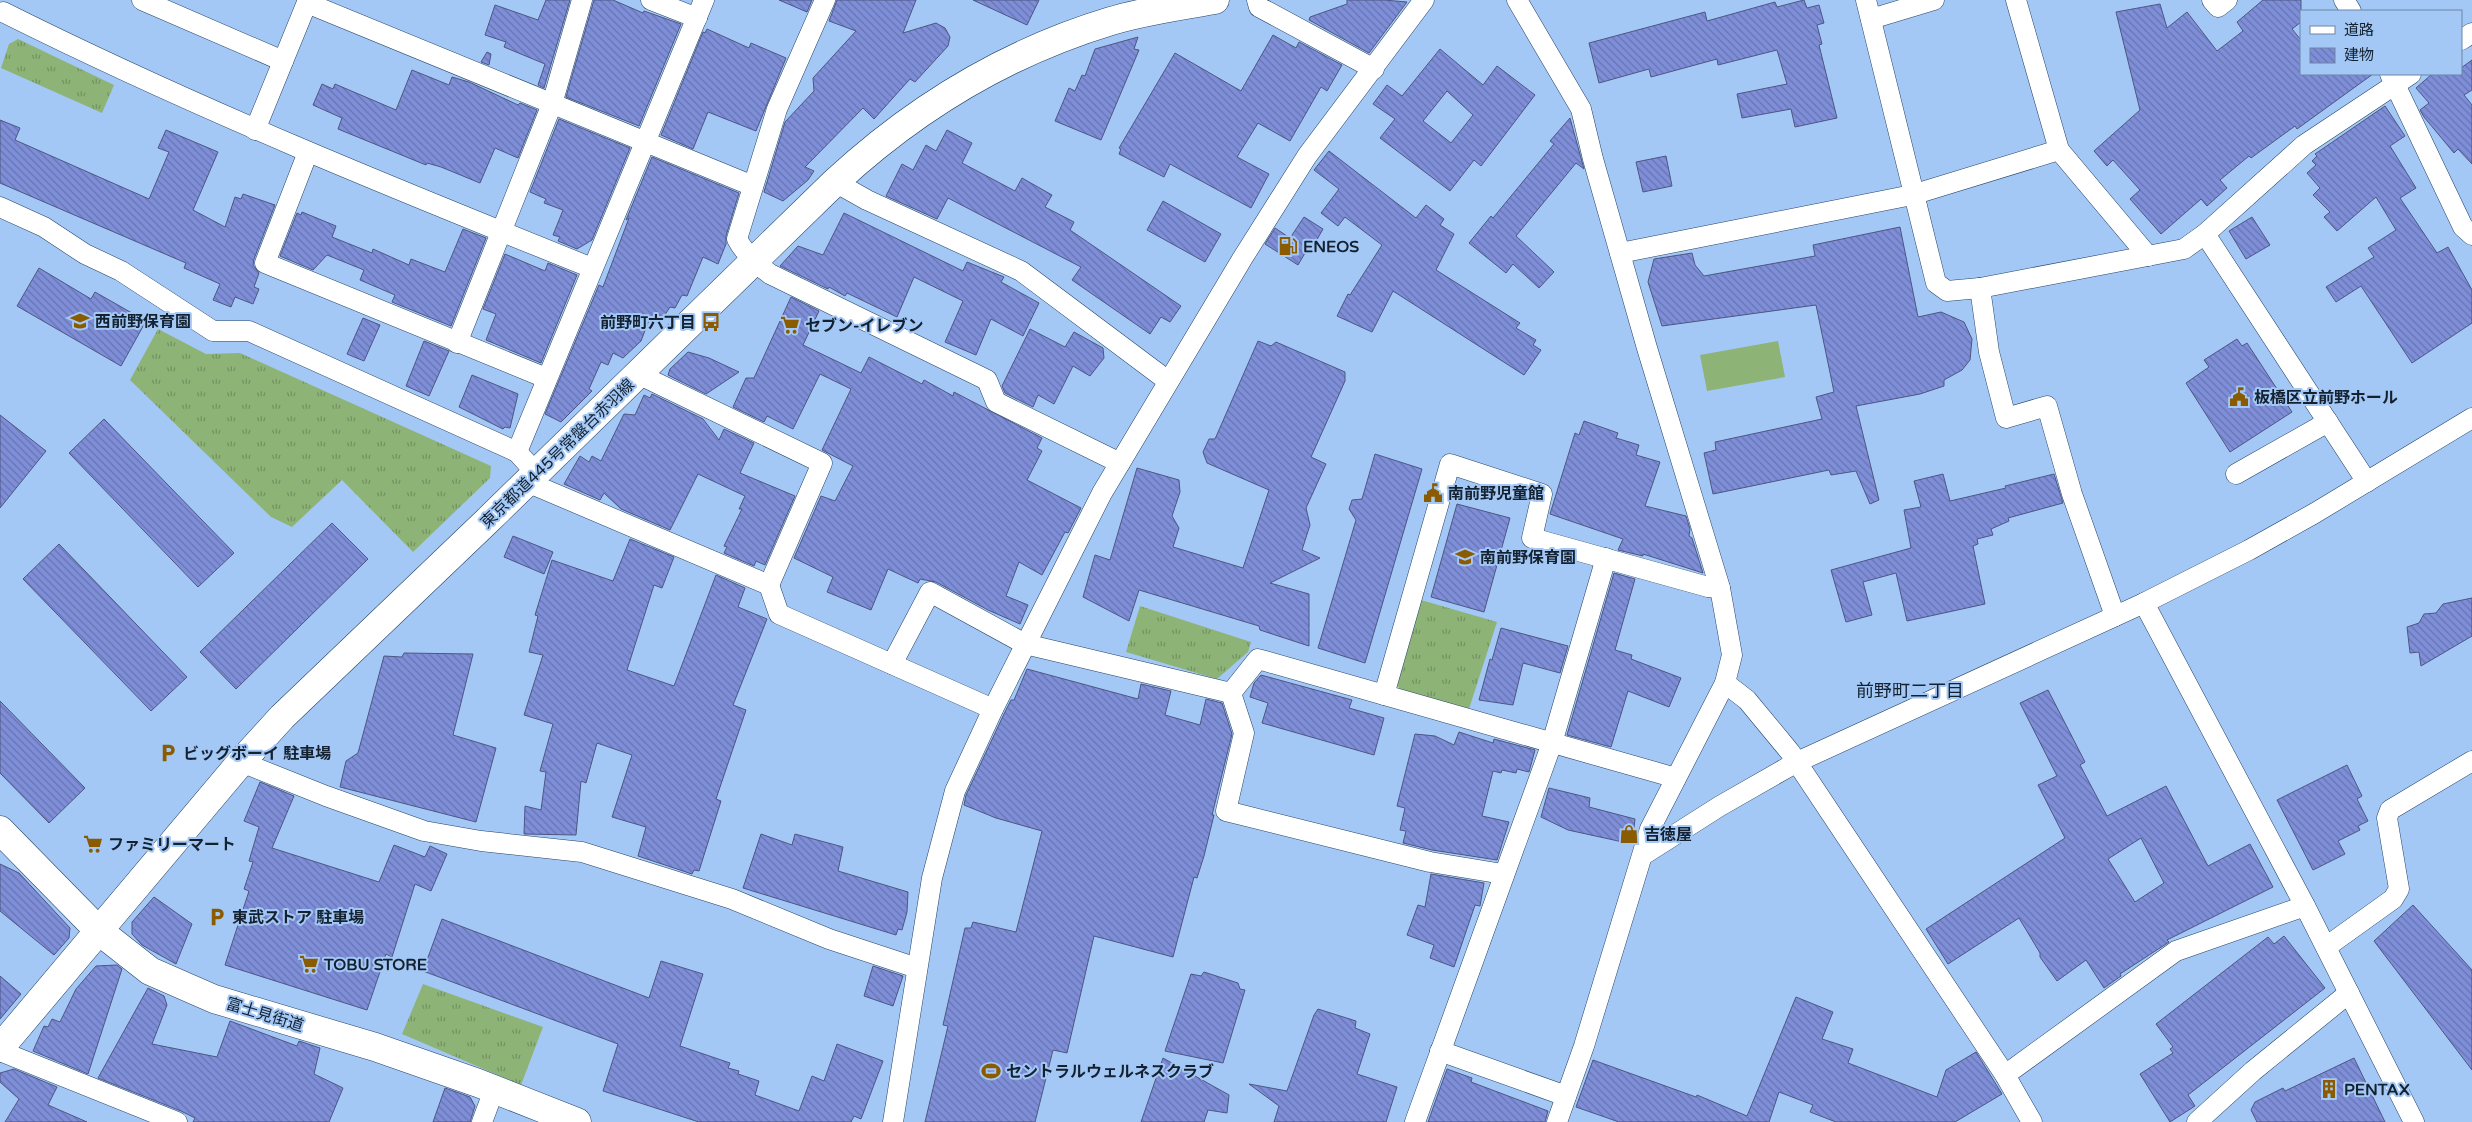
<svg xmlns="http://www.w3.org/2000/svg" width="2472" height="1122" viewBox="0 0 2472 1122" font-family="'Varela Round','Noto Sans JP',sans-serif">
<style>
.grass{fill:url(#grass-tufts)}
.pitch{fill:#8db476}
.building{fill:url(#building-back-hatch);stroke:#4d5684;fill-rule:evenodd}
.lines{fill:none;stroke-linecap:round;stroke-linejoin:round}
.street-casing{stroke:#244368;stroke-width:21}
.secondary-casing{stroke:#244368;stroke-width:29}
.street{stroke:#fff;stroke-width:20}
.secondary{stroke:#fff;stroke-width:28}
.labels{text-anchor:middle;stroke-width:4;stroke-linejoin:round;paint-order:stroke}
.poi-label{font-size:16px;font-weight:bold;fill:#132131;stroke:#a4c8f5;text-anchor:start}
.street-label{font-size:16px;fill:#132131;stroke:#a4c8f5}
.neighbourhood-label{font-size:18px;fill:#132131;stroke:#a4c8f5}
</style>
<defs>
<pattern id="grass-tufts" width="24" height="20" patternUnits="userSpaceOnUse" patternTransform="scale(1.25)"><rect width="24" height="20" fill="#8db476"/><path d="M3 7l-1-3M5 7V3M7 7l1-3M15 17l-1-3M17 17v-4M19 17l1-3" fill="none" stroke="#729261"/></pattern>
<pattern id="building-back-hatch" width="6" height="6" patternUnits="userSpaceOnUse" patternTransform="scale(1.25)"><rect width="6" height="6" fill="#7f8ed8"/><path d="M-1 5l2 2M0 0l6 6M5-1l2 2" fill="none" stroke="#6774b0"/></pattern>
</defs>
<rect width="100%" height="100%" fill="#a4c8f5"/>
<!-- grass -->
<g class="grass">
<path d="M18 39 114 85 102 113 1 68 9 44Z"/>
<path d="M158 329 206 354 240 353 491 466 490 478 413 552 342 480 292 527 271 517 130 380Z"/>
<path d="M1421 600 1497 622 1469 709 1400 689 1395 682Z"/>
<path d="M1140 606 1251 642 1248 652 1217 679 1126 652Z"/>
<path d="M423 984 543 1027 521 1085 402 1034Z"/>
</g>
<!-- pitch -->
<path class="pitch" d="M1778 341 1785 377 1707 391 1700 355Z"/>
<!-- building -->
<g class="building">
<path d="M546 0H570L544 88 538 85 545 64 504 47 506 42 485 35 495 5 538 20Z"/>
<path d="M594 0H613L643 13 644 11 681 24 639 126 566 97Z"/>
<path d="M779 0H812L807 12Z"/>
<path d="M837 0H916L903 33 936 23 945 28 950 37 948 46 915 82 910 79 874 119 863 108 805 167 814 171 808 180 783 201 764 192 785 122 814 91 813 78 856 31 829 21Z"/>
<path d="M973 0H1039L1027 25Z"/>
<path d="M1347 0H1384L1407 2 1369 53 1309 20 1310 17 1347 4Z"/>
<path d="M1804 0 1807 8 1819 5 1824 23 1817 25 1822 44 1819 45 1837 118 1795 127 1791 109 1742 118 1737 94 1787 84 1777 50 1718 65 1717 59 1651 77 1649 69 1599 83 1589 43 1705 12 1707 21 1775 2 1777 7Z"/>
<path d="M2263 0H2301V22L2292 29 2301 40V74H2373L2297 129 2295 126 2251 158 2249 156 2220 180 2227 188 2207 206 2201 199 2161 234 2130 199 2140 190 2113 160 2107 166 2094 151 2140 110 2116 12 2160 4 2167 28 2187 12 2217 51 2243 31 2237 22Z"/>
<path d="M707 29 749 48 751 43 786 58 756 131 708 112 693 149 661 135 703 32 705 33Z"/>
<path d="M1273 35 1296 48 1299 42 1342 65 1327 91 1321 87 1290 141 1258 123 1237 157 1269 174 1251 208 1170 164 1164 177 1119 154 1121 149 1119 148 1175 53 1241 91Z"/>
<path d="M1138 37 1134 49 1139 50 1101 140 1055 121 1069 88 1075 91 1082 75 1085 76 1095 49Z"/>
<path d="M1440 49 1483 85 1497 66 1535 95 1481 166 1474 160 1450 191 1380 138 1395 119 1373 104 1387 85 1402 96ZM1447 91 1473 115 1451 143 1423 121Z"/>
<path d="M487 52 491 54 489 65 481 62Z"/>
<path d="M2472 60V90L2464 95 2472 105V164L2458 149 2454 153 2424 117 2420 110 2429 103 2416 88 2432 74H2461V68Z"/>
<path d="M412 70 449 85 452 77 469 82 518 105 520 103 537 110 518 158 495 148 480 183 441 167 427 163 426 165 338 129 342 118 313 105 322 84 333 89 335 84 396 110Z"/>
<path d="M2385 106 2405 136 2390 146 2416 188 2400 198 2437 253 2448 247 2472 290V323L2412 363 2361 286 2336 302 2326 287 2374 257 2368 248 2396 230 2376 197 2337 231 2324 217 2330 212 2313 195 2320 188 2307 173 2316 165 2312 161 2317 156 2315 154Z"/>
<path d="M1570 118 1584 169 1576 163 1516 236 1554 272 1539 288 1513 264 1506 273 1469 243 1491 216 1493 218 1554 144 1550 141Z"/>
<path d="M559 119 630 148 592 240 577 249 558 241 560 237 553 235 563 210 544 203 546 199 530 192Z"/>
<path d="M0 120 20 128 15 140 149 199 169 152 158 148 166 130 218 152 193 210 225 227 235 197 241 199 243 194 275 205 254 259 253 265 259 273 254 287 259 289 253 304 235 297 231 307 213 300 220 284 184 268 186 263 0 183Z"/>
<path d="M947 130 972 143 962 163 1015 191 1022 178 1052 195 1045 207 1074 222 1070 230 1181 306 1170 322 1161 317 1150 334 1072 280 1081 267 948 198 937 219 886 196 902 164 913 170 926 145 936 151Z"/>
<path d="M1329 151 1416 218 1426 205 1444 219 1440 225 1454 234 1436 270 1520 323 1516 328 1536 340 1533 345 1541 350 1524 375 1393 291 1372 332 1337 316 1348 294 1350 295 1382 245 1345 217 1338 226 1321 213 1339 189 1314 170Z"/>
<path d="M1666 156 1672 186 1643 192 1636 162Z"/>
<path d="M652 157 739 193 726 236V244L718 264 703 257 687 296 682 295 675 308 670 307 659 324 649 320 641 341 623 358 613 353 608 365 601 362 589 389 592 391 561 422 545 414 599 285 603 287 629 218 626 220Z"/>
<path d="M1163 201 1221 234 1205 262 1147 230Z"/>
<path d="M302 212 336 226 332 237 372 253 373 249 409 265 411 259 445 272 463 229 486 238 451 326 392 302 395 295 360 280 364 270 327 255 313 270 280 256 297 213 301 215Z"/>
<path d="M844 213 963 271 967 262 1004 277 1001 282 1039 303 1023 336 991 319 976 355 945 342 963 301 914 277 897 317 847 293 845 296 829 287 828 289 780 266 798 246 823 255Z"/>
<path d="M1304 217 1323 229 1311 250 1308 248 1298 265 1265 244 1275 228 1290 238Z"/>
<path d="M2252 217 2270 245 2246 259 2229 231Z"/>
<path d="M1900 227 1918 317 1941 312 1964 322 1972 339 1970 360 1962 370 1944 380V386L1920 394 1856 406 1879 500 1870 504 1856 471 1831 475 1829 470 1713 494 1704 453 1716 450 1715 442 1822 419 1816 397 1834 392 1816 305 1662 326 1648 282 1654 259 1692 253 1695 265 1704 276 1815 256 1813 245Z"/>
<path d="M505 254 545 271 548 263 577 275 541 363 486 340 496 314 483 309Z"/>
<path d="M39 268 91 299 95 292 146 321 121 366 17 306Z"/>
<path d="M791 297 819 311 803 345 861 373 869 357 922 384 924 380 953 396 954 392 1042 438 1037 448 1042 451 1027 480 1081 508 1068 533 1065 532 1042 575 1019 562 1006 596 1028 605 1020 624 988 610 936 582 920 579 918 583 888 569 871 610 827 592 833 577 794 558 821 496 835 501 853 466 822 450 851 389 820 374 793 429 767 416 764 422 733 407 746 378H754Z"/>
<path d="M363 318 380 325 364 361 347 354Z"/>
<path d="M1030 329 1065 347 1074 332 1103 348 1104 358 1090 376 1073 366 1054 404 1038 395 1033 407 1005 393 1002 386Z"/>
<path d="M2237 339 2242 346 2247 343 2292 412 2230 452 2186 383 2209 367 2204 360Z"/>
<path d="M424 341 449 351 429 396 406 386Z"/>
<path d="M1258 341 1271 346 1276 342 1345 372V381L1311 457 1326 464 1306 508 1310 525 1302 550 1320 558 1270 583 1309 594V646L1260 630 1259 626 1139 590 1129 621 1083 597 1095 555 1110 560 1137 468 1179 480 1180 492 1172 516 1179 528 1173 547 1243 568 1269 490 1207 463 1203 452 1209 439H1215Z"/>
<path d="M688 352 709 358 739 372 706 394 668 375 670 369Z"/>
<path d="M472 375 518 394 510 428 505 427 503 429 459 407Z"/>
<path d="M652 394 703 419 719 440 724 429 754 443 740 473 795 496 765 565 756 561 754 566 724 553 727 547 724 546 742 509H739L745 496 698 474 670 530 621 509 604 493 600 500 564 484 580 456 589 462 592 456 601 461 624 414 635 415 644 395 650 398Z"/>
<path d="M0 415 46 451 0 508Z"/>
<path d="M104 419 234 553 198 587 69 453Z"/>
<path d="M1584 421 1618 433 1616 438 1639 445 1636 455 1660 462 1645 506 1686 516 1690 529 1689 536 1692 538 1703 573 1643 554V556L1618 550 1623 539 1550 514 1575 433 1579 435Z"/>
<path d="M1375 454 1422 469 1365 663 1318 648 1356 520 1349 509 1352 500 1362 499Z"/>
<path d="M1943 474 1950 501 2006 488 2005 486 2054 474 2063 503 2008 518 2009 521 1991 529 1993 535 1977 539 1978 544 1973 546 1985 604 1907 621 1896 573 1863 582 1872 615 1846 622 1831 570 1911 548 1904 510 1921 507 1914 481Z"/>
<path d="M1457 504 1510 518 1484 612 1431 597Z"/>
<path d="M332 523 368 559 236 689 200 652Z"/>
<path d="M513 536 553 552 544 574 504 557Z"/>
<path d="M630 539 674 557 662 588 654 585 627 670 674 686 716 575 745 588 738 607 767 619 733 705 746 710 716 799 721 801 699 871 694 870 692 874 638 856 646 827 612 817 632 755 597 743 586 783 581 781 576 835 524 834 525 806 541 810 546 772 540 771 553 724 524 715 543 655 529 652 538 616 535 615 552 560 613 581Z"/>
<path d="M59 544 187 677 151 711 23 579Z"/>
<path d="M1614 573 1635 579 1615 650 1632 655 1631 659 1681 678 1669 707 1628 691 1611 747 1567 735Z"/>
<path d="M2472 598V636L2421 666 2419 652 2410 653 2407 627 2419 623 2424 614 2436 613 2443 604Z"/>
<path d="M1501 628 1568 646 1560 673 1523 663 1513 705 1479 700 1490 659 1492 660Z"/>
<path d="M404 653 473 654 453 735 496 748 476 822 340 787 346 761 358 753 384 656 402 657Z"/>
<path d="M1027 669 1138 699 1141 684 1171 691 1165 715 1200 725 1206 699 1222 703 1232 734 1212 815H1214L1204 856 1197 878 1194 877 1173 957 1094 936 1067 1053 1053 1050 1035 1122H925L948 1026 943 1025 965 928H971L973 922 1016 932 1042 831 996 818 964 805 966 795 1004 714 1011 700H1014Z"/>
<path d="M1261 675 1352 700 1349 708 1384 718 1374 755 1262 723 1268 703 1250 697 1254 683Z"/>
<path d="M2048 690 2085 762 2080 765 2107 816 2166 786 2208 866 2250 844 2273 887 2167 940 2169 942 2120 974 2121 976 2104 988 2086 960 2057 981 2040 957V953L2019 918 1948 964 1926 929 2065 838 2038 785 2057 776 2020 703ZM2141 838 2164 883 2135 902 2108 859Z"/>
<path d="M0 701 85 788 49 823 0 773Z"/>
<path d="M1459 732 1493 743 1494 739 1535 750 1529 772 1517 769 1516 773 1502 770 1501 773 1493 771 1482 816 1509 822 1497 860 1432 850 1403 843 1406 831 1400 830 1405 808 1397 806 1415 734 1435 736 1454 745Z"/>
<path d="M2347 765 2362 796 2357 799 2368 821 2358 826 2360 830 2338 841 2345 854 2313 870 2277 800Z"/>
<path d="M260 782 294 796 272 848 379 882 394 845 425 857 430 846 447 854 431 891 415 884 392 957 386 954 367 1010 225 965 249 891 244 889 253 862 249 861 259 827 244 821Z"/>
<path d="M1549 788 1590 798 1589 807 1635 819 1632 844 1568 830 1541 817Z"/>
<path d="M761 834 792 845 795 834 843 847 838 871 908 892 907 912 902 930 898 929 896 935 743 888Z"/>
<path d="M0 864 19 873 70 928 69 938 54 955 0 911Z"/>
<path d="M1431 874 1484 883 1480 906 1475 905 1454 967 1430 958 1434 945 1407 935 1418 905 1425 907Z"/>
<path d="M154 897 192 924 176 964 142 945 132 934V922Z"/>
<path d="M2413 905 2472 970V1070L2374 941Z"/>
<path d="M442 919 649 998 661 961 703 974 680 1046 730 1063 728 1068 739 1071 738 1074 759 1081 755 1095 799 1111 812 1076 824 1081 837 1044 883 1061 861 1119 854 1116 851 1122H699L603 1091 618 1044 423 971Z"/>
<path d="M2284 936 2325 988 2188 1095 2195 1106 2170 1122 2140 1074 2173 1053 2170 1049 2173 1047 2156 1024 2268 937 2274 944Z"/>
<path d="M117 965 122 969 88 1074 33 1051 44 1026 48 1027 52 1019 60 1022 76 989 96 966Z"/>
<path d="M873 966 903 976 893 1006 864 996Z"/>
<path d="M1204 972 1238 983 1240 989 1245 990 1223 1063 1165 1051 1191 974 1201 976Z"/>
<path d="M0 976 21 994 0 1019Z"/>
<path d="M148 988 164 996 167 1005 152 1044 217 1057 230 1021 297 1046 299 1041 320 1048 314 1074 343 1088 329 1122H193L195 1118 181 1111 98 1078Z"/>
<path d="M1796 997 1833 1012 1822 1039 1853 1049 1848 1063 1937 1097 1946 1070 1976 1052 2002 1094 1955 1122H1836L1810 1112 1813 1105 1779 1092 1769 1122H1619L1576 1107 1593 1060 1696 1097 1697 1095 1747 1116Z"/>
<path d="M1318 1009 1356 1021 1355 1028 1370 1034 1357 1074 1397 1087 1386 1122H1274L1279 1106 1249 1084 1287 1091 1314 1015Z"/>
<path d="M1163 1058 1229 1095 1227 1113 1208 1110 1204 1122H1141Z"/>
<path d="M2354 1058 2385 1122H2257L2251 1110 2255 1102 2283 1088 2285 1091Z"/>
<path d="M14 1069 57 1087 48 1105 87 1122H5L19 1099 0 1082V1073Z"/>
<path d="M1447 1069 1472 1078 1471 1082 1548 1111 1545 1122H1428Z"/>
<path d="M445 1088 470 1097 475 1106 470 1122H433Z"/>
</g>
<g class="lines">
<!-- street casing -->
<g class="street-casing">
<g id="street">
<path d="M142 0 283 61"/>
<path d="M651 0 697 18"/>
<path d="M825 0 777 109 737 239C745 254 756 264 770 274L987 380 996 402 1120 463"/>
<path d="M1257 0 1259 7 1374 69"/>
<path d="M1517 0 1581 109 1593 159 1647 348 1720 588 1732 655 1725 683 1650 829 1584 1046 1557 1122"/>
<path d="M1866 0 1936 283 1947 291 1980 288 2184 249 2205 234 2304 145 2411 74"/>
<path d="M2016 0 2059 150"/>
<path d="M2212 0 2218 7 2227 0"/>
<path d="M2344 0 2351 11"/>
<path d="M307 3 753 186"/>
<path d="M3 12C195 108 393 188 592 268"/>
<path d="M1871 19 1934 0"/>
<path d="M2461 40 2472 33"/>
<path d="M2390 74 2463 227 2472 235"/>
<path d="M255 130 308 0"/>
<path d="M308 152 265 263 546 378"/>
<path d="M835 182 867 200 1021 271 1168 381"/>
<path d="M0 207 44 227 85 254 121 271 213 331H249L517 452 536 473"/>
<path d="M2205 234 2367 482"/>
<path d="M1620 253 1912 195 2059 150 2148 256"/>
<path d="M1980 288 1989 352 2006 418 2047 406 2072 494 2115 616"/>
<path d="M457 343 552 104 582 0"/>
<path d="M638 374 822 463 769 585"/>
<path d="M517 452 704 0"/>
<path d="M2236 474 2328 422"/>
<path d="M527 482 769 585 779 614 993 709"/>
<path d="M2144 603 2305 906 2414 1122"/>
<path d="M892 664 930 592 1025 644 1231 693 1244 733 1226 811 1430 862 1503 874"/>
<path d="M1725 683 1747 700 1790 752 2005 1075 2032 1122"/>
<path d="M1231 693 1258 659 1676 778"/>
<path d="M1384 695 1450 464 1542 494 1532 538 1708 587 1720 588"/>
<path d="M241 762 326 796 424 831 481 841 582 852 732 899 829 939 917 968"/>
<path d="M1643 855 1720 806 1797 762 2144 603 2249 550 2315 513 2472 418"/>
<path d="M2326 947 2393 899 2399 889 2387 818 2390 810 2472 761"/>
<path d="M0 1051 177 1122"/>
<path d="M1440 1051 1566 1096"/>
<path d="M2005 1075 2176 951 2305 906"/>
<path d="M482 1122 494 1090"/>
<path d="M893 1122 932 878 955 791 993 709 1102 493 1242 259 1307 156 1424 0"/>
<path d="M1415 1122 1552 743 1606 558"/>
<path d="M2197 1122 2253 1071 2349 993"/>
</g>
</g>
<!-- secondary casing -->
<g class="secondary-casing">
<g id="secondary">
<path d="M0 830 99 931 150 971 214 999 375 1047 478 1083 577 1122"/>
<path d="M0 1048 241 762 282 717 487 521 835 182C915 108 1005 53 1111 21 1144 11 1180 6 1215 0"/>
</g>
</g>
<!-- street -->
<use href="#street" class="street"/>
<!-- secondary -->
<use href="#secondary" class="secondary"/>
</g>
<!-- icons -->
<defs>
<g id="fuel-bare" transform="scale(1.5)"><path d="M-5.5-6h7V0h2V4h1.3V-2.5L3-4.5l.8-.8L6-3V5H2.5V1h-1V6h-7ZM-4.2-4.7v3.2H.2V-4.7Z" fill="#8a5b00" stroke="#a4c8f5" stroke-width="2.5" paint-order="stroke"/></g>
<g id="school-bare" transform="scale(1.5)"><path d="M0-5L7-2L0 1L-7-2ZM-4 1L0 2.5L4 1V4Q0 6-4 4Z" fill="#8a5b00" stroke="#a4c8f5" stroke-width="2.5" paint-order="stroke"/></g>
<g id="bus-bare" transform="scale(1.5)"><path d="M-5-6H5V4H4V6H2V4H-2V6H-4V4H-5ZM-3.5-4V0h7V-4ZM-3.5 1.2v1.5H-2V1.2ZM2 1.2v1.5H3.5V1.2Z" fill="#8a5b00" stroke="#a4c8f5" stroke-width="2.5" paint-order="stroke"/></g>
<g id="supermarket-bare" transform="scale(1.5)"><path d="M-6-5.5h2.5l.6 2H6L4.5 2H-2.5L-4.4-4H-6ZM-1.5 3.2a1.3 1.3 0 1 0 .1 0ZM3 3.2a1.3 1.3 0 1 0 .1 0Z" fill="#8a5b00" stroke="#a4c8f5" stroke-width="2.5" paint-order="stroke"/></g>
<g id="civic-bare" transform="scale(1.5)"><path d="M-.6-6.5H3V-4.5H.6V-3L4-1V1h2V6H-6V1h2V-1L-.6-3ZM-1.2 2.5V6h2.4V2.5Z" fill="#8a5b00" stroke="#a4c8f5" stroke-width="2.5" paint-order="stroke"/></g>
<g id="parking-bare" transform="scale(1.5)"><path d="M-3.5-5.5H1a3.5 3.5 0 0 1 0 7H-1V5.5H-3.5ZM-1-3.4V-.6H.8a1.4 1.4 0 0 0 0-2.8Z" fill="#8a5b00" stroke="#a4c8f5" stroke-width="2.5" paint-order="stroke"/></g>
<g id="shop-bare" transform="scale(1.5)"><path d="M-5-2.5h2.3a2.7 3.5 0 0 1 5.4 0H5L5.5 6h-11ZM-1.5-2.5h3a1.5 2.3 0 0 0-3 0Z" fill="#8a5b00" stroke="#a4c8f5" stroke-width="2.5" paint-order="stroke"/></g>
<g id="stadium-bare" transform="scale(1.5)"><path d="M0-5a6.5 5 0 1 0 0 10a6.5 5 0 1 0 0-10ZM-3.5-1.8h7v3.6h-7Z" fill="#8a5b00" stroke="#a4c8f5" stroke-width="2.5" paint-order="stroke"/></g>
<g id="building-bare" transform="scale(1.5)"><path d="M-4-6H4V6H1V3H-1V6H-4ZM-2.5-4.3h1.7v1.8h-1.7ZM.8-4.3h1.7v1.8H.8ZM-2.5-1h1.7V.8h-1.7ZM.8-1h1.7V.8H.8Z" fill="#8a5b00" stroke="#a4c8f5" stroke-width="2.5" paint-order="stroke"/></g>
</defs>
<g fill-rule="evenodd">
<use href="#fuel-bare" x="1288" y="246"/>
<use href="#school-bare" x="80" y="321"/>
<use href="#bus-bare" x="711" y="322"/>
<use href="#supermarket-bare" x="790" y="325"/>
<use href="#civic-bare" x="2239" y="397"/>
<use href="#civic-bare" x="1433" y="493"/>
<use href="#school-bare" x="1465" y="557"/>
<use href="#parking-bare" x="168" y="753"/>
<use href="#shop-bare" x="1629" y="834"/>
<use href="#supermarket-bare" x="93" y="844"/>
<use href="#parking-bare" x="217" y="917"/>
<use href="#supermarket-bare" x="309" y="964"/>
<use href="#stadium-bare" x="991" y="1071"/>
<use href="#building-bare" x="2329" y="1089"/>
</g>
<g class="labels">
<!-- poi labels -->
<g class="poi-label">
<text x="1303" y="252">ENEOS</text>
<text x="95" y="327">西前野保育園</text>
<text x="696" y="328" text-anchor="end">前野町六丁目</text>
<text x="805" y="331">セブン-イレブン</text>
<text x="2254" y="403">板橋区立前野ホール</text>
<text x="1448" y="499">南前野児童館</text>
<text x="1480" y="563">南前野保育園</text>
<text x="183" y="759">ビッグボーイ 駐車場</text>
<text x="1644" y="840">吉徳屋</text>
<text x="108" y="850">ファミリーマート</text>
<text x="232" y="923">東武ストア 駐車場</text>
<text x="324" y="970">TOBU STORE</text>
<text x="1006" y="1077">セントラルウェルネスクラブ</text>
<text x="2344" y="1095">PENTAX</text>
</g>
<!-- street labels -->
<g class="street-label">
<text transform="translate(557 453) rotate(-44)" y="6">東京都道445号常盤台赤羽線</text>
<text transform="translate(265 1014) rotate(17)" y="6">富士見街道</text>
</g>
<!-- neighbourhood labels -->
<g class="neighbourhood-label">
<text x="1910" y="697">前野町二丁目</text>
</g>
</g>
<!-- legend -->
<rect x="2300" y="10" width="162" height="65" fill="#a4c8f5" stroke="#6a85a7"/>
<rect x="2310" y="26" width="25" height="8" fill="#ffffff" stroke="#6a85a7"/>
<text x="2344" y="35" font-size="15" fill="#132131">道路</text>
<rect x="2310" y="48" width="25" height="15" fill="url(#building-back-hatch)" stroke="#6a85a7"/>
<text x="2344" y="60" font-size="15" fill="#132131">建物</text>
</svg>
